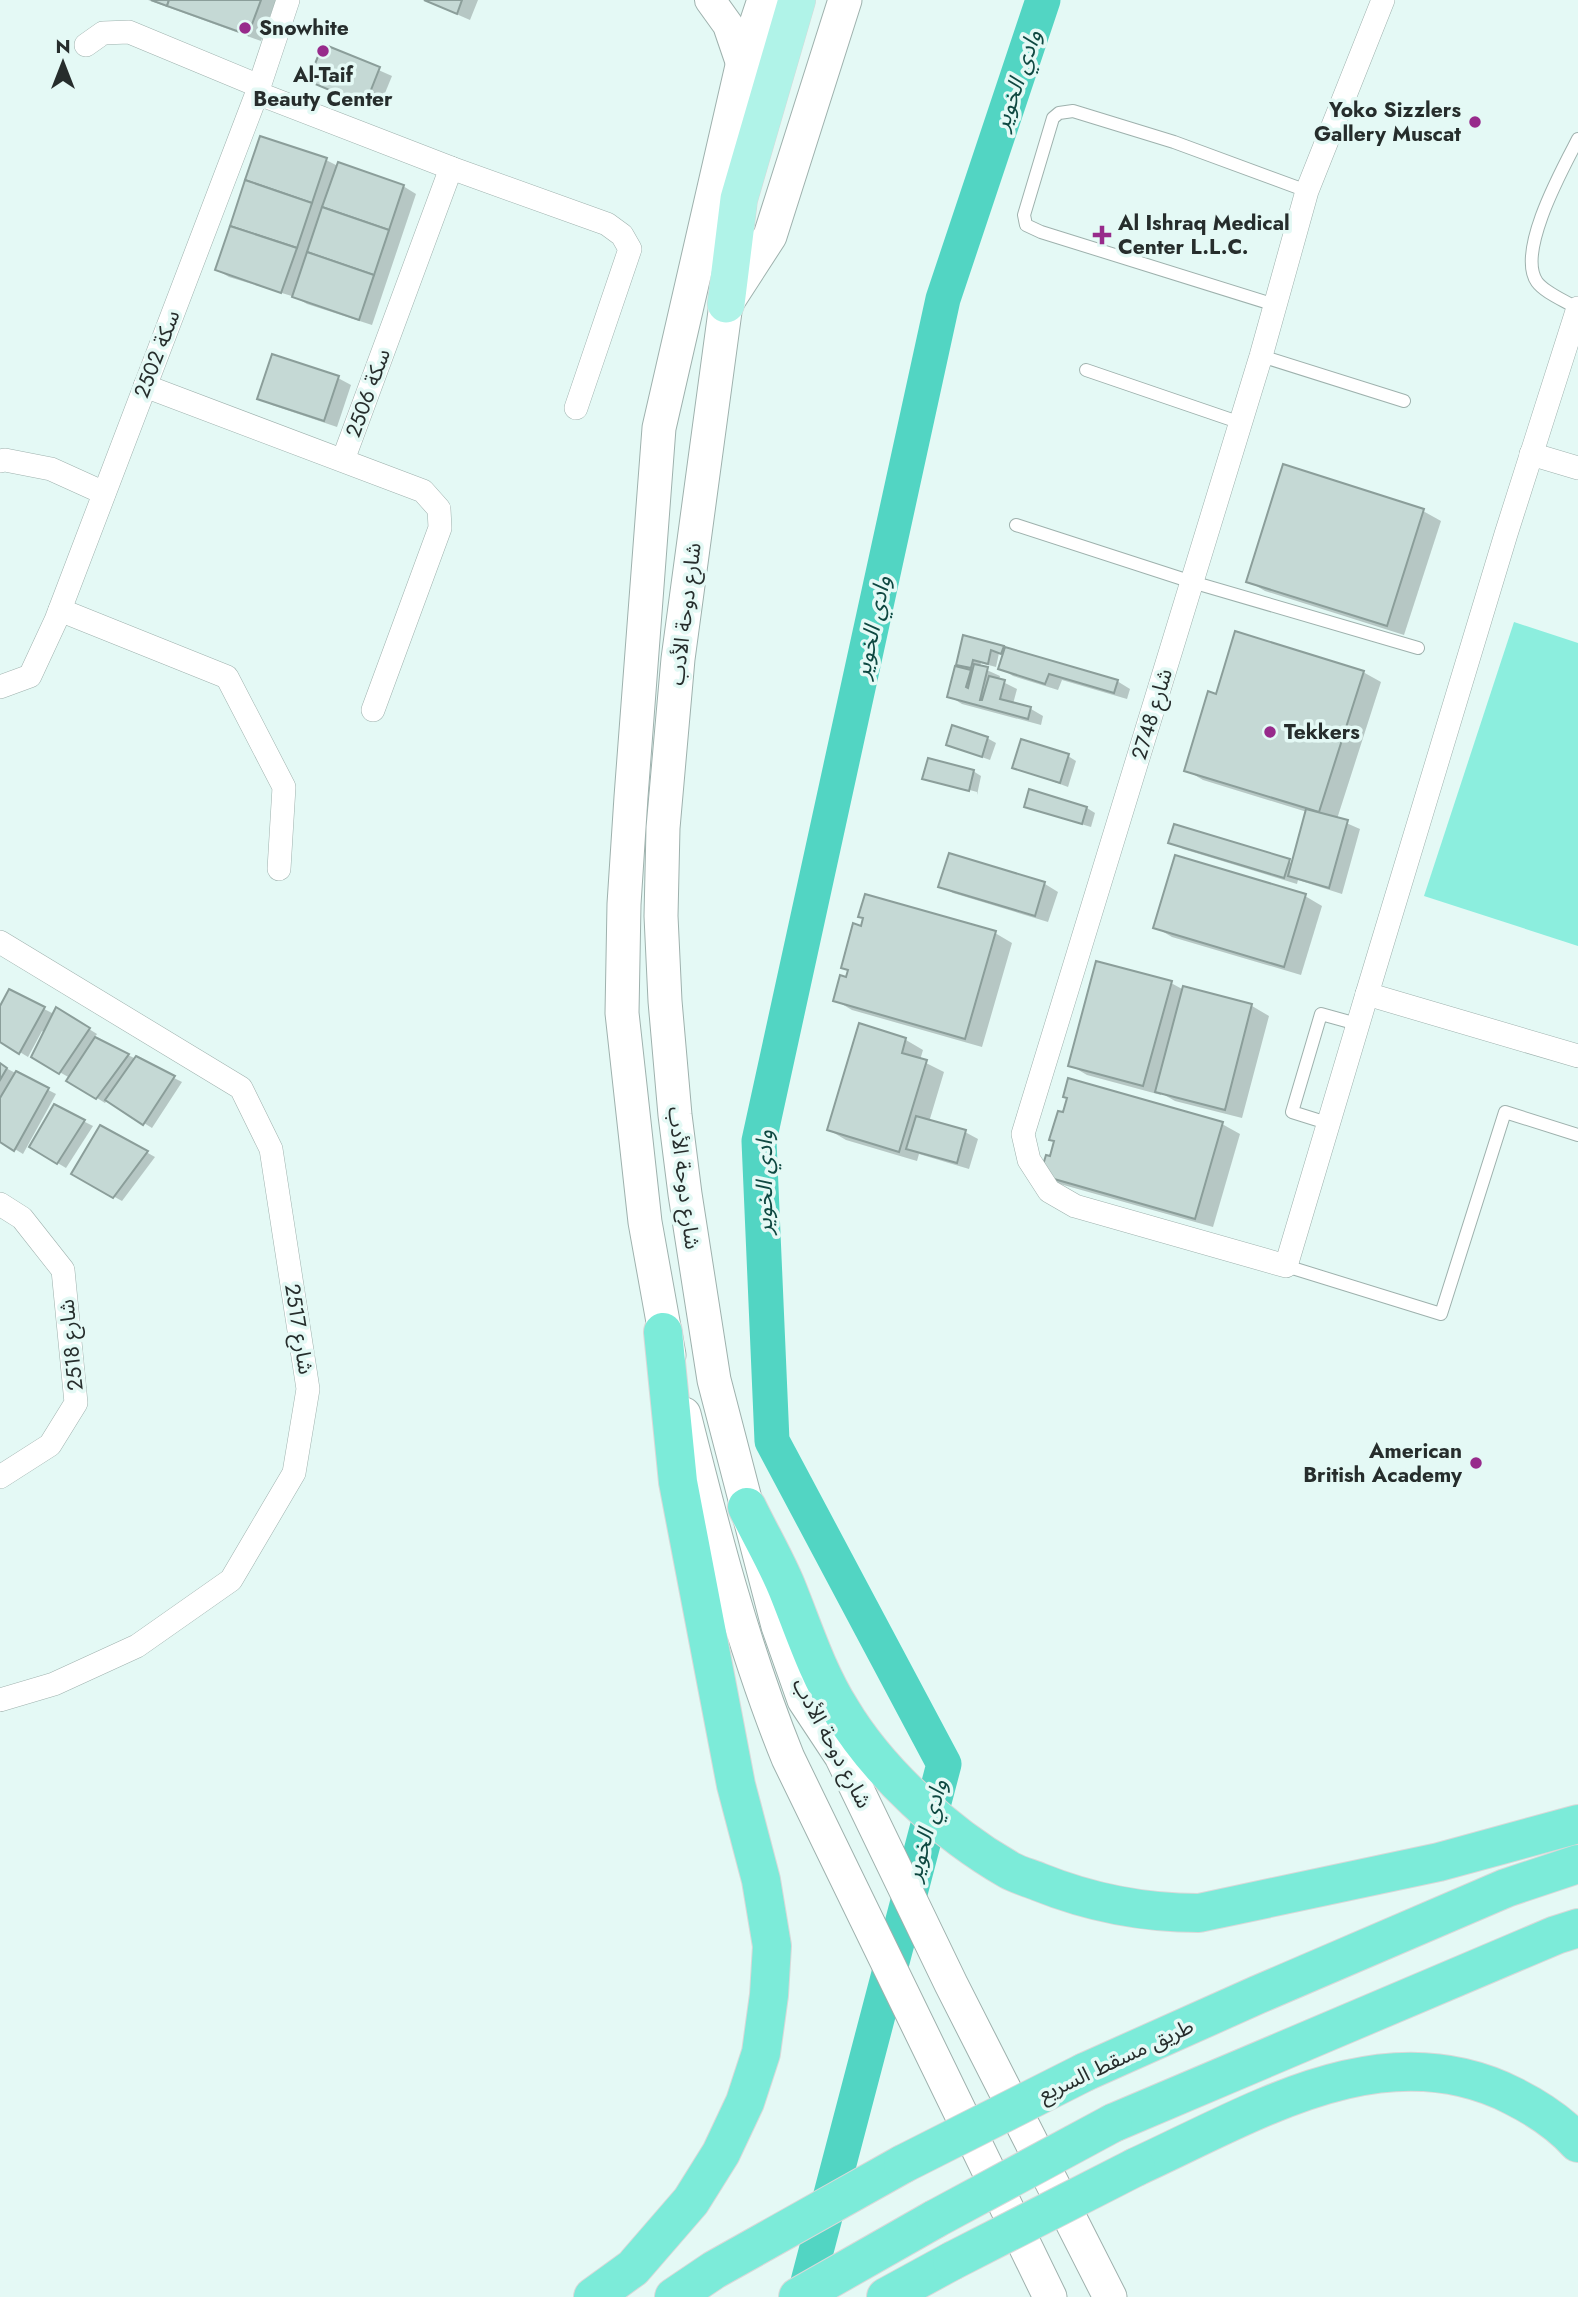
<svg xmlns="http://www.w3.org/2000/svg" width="1578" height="2297" viewBox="0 0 1578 2297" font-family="Jost,'Noto Sans Arabic',sans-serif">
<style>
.green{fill:#8ceede}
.shadow{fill:#0003}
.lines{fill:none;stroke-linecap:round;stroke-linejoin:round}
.river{stroke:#52d5c3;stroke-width:35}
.building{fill:#c5d9d5;stroke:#8b9e9a;stroke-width:2}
.service-casing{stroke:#9eb1ad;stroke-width:14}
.minor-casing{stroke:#9eb1ad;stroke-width:24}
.tertiary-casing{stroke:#9eb1ad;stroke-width:32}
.secondary-casing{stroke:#9eb1ad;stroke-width:35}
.primary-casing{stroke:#d8d9d9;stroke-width:38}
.motorway-casing{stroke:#d8d9d9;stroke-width:40}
.service{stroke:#fff;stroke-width:12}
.minor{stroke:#fff;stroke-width:23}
.tertiary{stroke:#fff;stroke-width:30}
.secondary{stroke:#fff;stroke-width:33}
.primary{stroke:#b0f3e8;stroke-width:37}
.motorway{stroke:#7cebd9;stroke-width:38}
.motorway-bridge-casing{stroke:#d8d9d9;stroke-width:40;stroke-linecap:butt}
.motorway-bridge{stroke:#7cebd9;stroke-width:38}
.poi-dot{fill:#972a8b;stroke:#e4f9f5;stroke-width:2.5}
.labels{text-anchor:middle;stroke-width:7;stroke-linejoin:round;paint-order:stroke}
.poi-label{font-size:21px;font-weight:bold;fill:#262d2c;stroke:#e4f9f5;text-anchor:start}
.street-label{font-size:21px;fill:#262d2c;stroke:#e4f9f5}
.water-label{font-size:23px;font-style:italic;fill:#0e4841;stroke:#e4f9f5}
</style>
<rect width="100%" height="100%" fill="#e4f9f5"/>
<!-- green -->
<path class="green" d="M1514 622 1578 643V946L1424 896Z"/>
<!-- shadow -->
<g class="shadow">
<path d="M148 0H276L261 41Z"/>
<path d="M424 0H478L470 20Z"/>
<path d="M324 46 392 76 378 110 310 81Z"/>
<path d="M326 160 338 166 403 186 416 194 372 325 307 304 295 297 229 277 217 270Z"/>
<path d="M338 378 351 385 337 427 272 405 259 398Z"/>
<path d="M1423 511 1441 521 1404 635 1265 591 1248 581Z"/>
<path d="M964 637 1117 681 1130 689 1127 699 1062 680 1058 690 1013 676 1000 668 1004 655 999 653 996 667 981 663 980 667 1000 676 999 680 1017 689 1013 704 1031 709 1043 716 1041 725 962 704 949 696 967 669 958 664Z"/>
<path d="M1363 672 1381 682 1337 819 1360 829 1342 894 1298 880 1297 884 1183 849 1170 842 1293 863 1307 812 1203 780 1186 770 1217 696Z"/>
<path d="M987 738 996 743 990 760 948 745Z"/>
<path d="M1068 756 1076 761 1068 787 1014 767Z"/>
<path d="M973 771 981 776 977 795V792L930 779V782L924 778Z"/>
<path d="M1031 791 1087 808 1095 813 1091 827 1034 810 1026 806Z"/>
<path d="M950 856 1045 884 1058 892 1048 922 953 893 941 886Z"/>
<path d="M1305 896 1322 906 1301 975 1172 937 1155 927Z"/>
<path d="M862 928 995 933 1012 943 982 1047 852 1010 835 1000 848 979Z"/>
<path d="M1171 983 1184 990V988L1252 1006 1269 1016 1242 1118 1175 1101 1161 1093V1095L1087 1075 1070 1065Z"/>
<path d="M10 992 54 1014 57 1009 97 1034 94 1038 182 1082 152 1128 107 1100 105 1103 97 1098 69 1080 70 1078 33 1057 45 1033 42 1031 28 1057 0 1040V1010Z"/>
<path d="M860 1026 906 1040 923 1050 920 1060 944 1072 929 1122 965 1132 978 1139 969 1169 919 1154 917 1161 846 1140 829 1130Z"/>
<path d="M0 1065 56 1094 23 1154 0 1140Z"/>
<path d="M55 1107 93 1126 66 1168 31 1147Z"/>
<path d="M1222 1124 1240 1134 1213 1227 1060 1184 1042 1174Z"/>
<path d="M101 1127 155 1157 122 1201 73 1174Z"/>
</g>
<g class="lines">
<!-- river -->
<path class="river" d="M804 2297 944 1764 772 1441 759 1141 943 299 1043 0"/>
</g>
<!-- building -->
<g class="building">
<path d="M151 0H169L167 6Z"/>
<path d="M169 0H261L248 35 167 6Z"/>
<path d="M424 0H462L457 14Z"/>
<path d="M323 44 380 67 365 105 308 81Z"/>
<path d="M260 136 327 158 312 203 245 180Z"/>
<path d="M338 162 404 185 389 230 322 207Z"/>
<path d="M245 180 312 203 297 248 230 226Z"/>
<path d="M322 207 389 230 374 275 307 252Z"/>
<path d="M230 226 297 248 281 293 215 270Z"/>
<path d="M307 252 374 275 359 320 292 297Z"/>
<path d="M272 354 339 376 324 421 257 399Z"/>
<path d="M1283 464 1424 509 1387 626 1246 582Z"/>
<path d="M1235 631 1364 671 1319 812 1184 771 1208 691 1216 694Z"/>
<path d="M963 635 1004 646 1001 654 991 650 988 664 973 660 971 668 956 665Z"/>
<path d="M1005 647 1118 680 1114 693 1049 674 1045 684 998 669Z"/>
<path d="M974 664 988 667 980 700H982L989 676 1005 680 1000 699 1031 707 1028 719 947 697 955 666 971 670 966 687 968 688Z"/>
<path d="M952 725 988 737 982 757 946 745Z"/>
<path d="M1021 739 1069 754 1060 783 1012 768Z"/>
<path d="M928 758 974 770 969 791 922 779Z"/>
<path d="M1029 789 1087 807 1082 824 1024 807Z"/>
<path d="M1306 809 1348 820 1329 888 1288 876Z"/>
<path d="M1174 824 1290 859 1284 878 1168 843Z"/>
<path d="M949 853 1045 882 1035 916 938 887Z"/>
<path d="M1175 855 1306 894 1284 967 1153 928Z"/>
<path d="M865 894 996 931 965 1039 833 1001 840 975 846 977 848 970 841 968 853 923 861 926 863 918 858 917Z"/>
<path d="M1096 961 1172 981 1143 1086 1068 1066Z"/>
<path d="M1183 986 1252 1004 1225 1110 1155 1092Z"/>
<path d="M9 989 45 1007 19 1054 0 1042V1006Z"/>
<path d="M56 1007 90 1028 59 1074 31 1057Z"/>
<path d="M859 1023 906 1038 902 1053 927 1060 899 1152 827 1130Z"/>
<path d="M95 1037 129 1054 96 1099 66 1081Z"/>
<path d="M136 1056 175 1076 143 1125 105 1100Z"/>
<path d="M0 1063 7 1068 0 1080Z"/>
<path d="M16 1071 49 1088 14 1151 0 1142V1098Z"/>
<path d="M1068 1078 1223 1122 1195 1219 1040 1175 1046 1155 1050 1156 1054 1141 1049 1140 1058 1111 1063 1112 1067 1098 1063 1097Z"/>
<path d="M54 1104 85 1120 57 1164 29 1147Z"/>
<path d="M916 1116 966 1130 957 1163 906 1149Z"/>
<path d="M100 1125 148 1151 113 1198 71 1174Z"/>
</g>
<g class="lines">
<!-- service casing -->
<g class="service-casing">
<g id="service">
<path d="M1275 305 1041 232 1026 225 1024 215 1053 118 1059 113 1073 111 1174 142 1307 191"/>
<path d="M1578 309C1566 301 1545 293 1537 282 1516 252 1563 168 1578 139"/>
<path d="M1261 356 1404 401"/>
<path d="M1086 370 1241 423"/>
<path d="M1016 525 1192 582 1418 648"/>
<path d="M1327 1123 1292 1112 1321 1014 1357 1024"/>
<path d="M1286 1266 1441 1314 1505 1112 1578 1135"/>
</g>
</g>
<!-- minor casing -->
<g class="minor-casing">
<g id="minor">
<path d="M1383 0 1307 191 1261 356 1023 1134 1029 1160 1049 1191 1075 1206 1286 1266 1367 994 1578 1056"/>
<path d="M86 45 103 33 129 32 259 86"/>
<path d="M257 93 451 168 607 224 622 235 630 249 576 408"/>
<path d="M145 386 423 491 439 509 440 528 373 710"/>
<path d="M1531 454 1578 468"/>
<path d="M343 460 451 168"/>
<path d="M0 461 5 460 51 469 104 493"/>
<path d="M60 610 227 677 284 787 279 869"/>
<path d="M0 687 30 676 56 620 257 93 288 0"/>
<path d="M0 942 241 1088 271 1149 308 1389 294 1473 231 1580 137 1646 54 1684 0 1700"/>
<path d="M1367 994 1506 534 1578 308"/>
<path d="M0 1204 22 1218 63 1270 76 1403 50 1445 0 1477"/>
</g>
</g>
<!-- tertiary casing -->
<g class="tertiary-casing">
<path id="tertiary" d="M710 0 728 25 742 66"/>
</g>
<!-- secondary casing -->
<g class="secondary-casing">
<g id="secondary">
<path d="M845 0 770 236 726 304 678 659 663 828 661 916 665 1001 675 1115 685 1194 714 1380 778 1626 804 1700 841 1756 951 1984 1110 2297"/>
<path d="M669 1355 645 1222 622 1013 624 904 631 797 659 428 742 66 764 0"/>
<path d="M684 1414C713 1530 743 1647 788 1758L1050 2297"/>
</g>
</g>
<!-- primary casing -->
<g class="primary-casing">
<path id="primary" d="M726 304 739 199 797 0"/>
</g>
<!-- motorway casing -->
<g class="motorway-casing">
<g id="motorway">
<path d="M747 1507C760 1534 776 1561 787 1588 804 1630 817 1672 841 1710 878 1772 946 1834 1009 1870 1018 1875 1029 1878 1039 1882 1091 1903 1143 1913 1199 1913L1439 1862 1578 1824"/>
<path d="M1085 2072 1257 1995 1506 1888 1578 1864"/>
<path d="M1113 2123 1556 1935 1578 1928"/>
<path d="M1136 2167C1254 2113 1384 2030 1513 2096 1537 2108 1560 2123 1578 2143"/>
<path d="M593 2297 633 2268 691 2201 721 2153 745 2102 761 2053 769 1995 772 1946 761 1880 736 1785 678 1482 663 1332"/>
<path d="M674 2297 714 2270 903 2164"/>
<path d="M798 2297 935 2219"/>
<path d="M886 2297 952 2261"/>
</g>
</g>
<!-- service -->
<use href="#service" class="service"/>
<!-- minor -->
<use href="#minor" class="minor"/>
<!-- tertiary -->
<use href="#tertiary" class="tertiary"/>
<!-- secondary -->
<use href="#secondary" class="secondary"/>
<!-- primary -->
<use href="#primary" class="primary"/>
<!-- motorway -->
<use href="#motorway" class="motorway"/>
<!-- motorway-bridge casing -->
<g class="motorway-bridge-casing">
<g id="motorway-bridge">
<path d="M903 2164 1085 2072"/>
<path d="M935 2219 1113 2123"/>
<path d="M952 2261 1136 2167"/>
</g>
</g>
<!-- motorway-bridge -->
<use href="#motorway-bridge" class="motorway-bridge"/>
</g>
<!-- markers -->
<g class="poi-dot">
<circle cx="245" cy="28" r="7"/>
<circle cx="323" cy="51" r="7"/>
<circle cx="1475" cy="122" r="7"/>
<path d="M1098.5 224.5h7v7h7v7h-7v7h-7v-7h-7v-7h7z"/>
<circle cx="1270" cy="732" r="7"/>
<circle cx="1476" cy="1463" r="7"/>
</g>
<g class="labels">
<!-- poi labels -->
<g class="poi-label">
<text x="259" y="35">Snowhite</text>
<text x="323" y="82" text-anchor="middle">Al-Taif<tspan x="323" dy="24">Beauty Center</tspan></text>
<text x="1461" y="117" text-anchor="end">Yoko Sizzlers<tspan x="1461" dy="24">Gallery Muscat</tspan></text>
<text x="1118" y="230">Al Ishraq Medical<tspan x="1118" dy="24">Center L.L.C.</tspan></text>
<text x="1284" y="739">Tekkers</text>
<text x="1462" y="1458" text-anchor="end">American<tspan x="1462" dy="24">British Academy</tspan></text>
</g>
<!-- street labels -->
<g class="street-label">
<text transform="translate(157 354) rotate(-69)" y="7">2502 سكة</text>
<text transform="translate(368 393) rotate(-70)" y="7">سكة 2506</text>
<text transform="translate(685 614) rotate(-83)" y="7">شارع دوحة الأدب</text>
<text transform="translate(1152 714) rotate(-73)" y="7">شارع 2748</text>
<text transform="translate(684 1178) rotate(83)" y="7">شارع دوحة الأدب</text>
<text transform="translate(299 1329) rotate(81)" y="7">2517 شارع</text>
<text transform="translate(71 1345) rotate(-96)" y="7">2518 شارع</text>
<text transform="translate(832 1743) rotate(62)" y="7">شارع دوحة الأدب</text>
<text transform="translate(1116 2060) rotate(-25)" y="7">طريق مسقط السريع</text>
</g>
<!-- water labels -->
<g class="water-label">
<text transform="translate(1017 80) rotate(-71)" y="8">وادي الخوير</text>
<text transform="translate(872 627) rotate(-78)" y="8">وادي الخوير</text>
<text transform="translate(764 1182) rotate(-90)" y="8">وادي الخوير</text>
<text transform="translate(926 1830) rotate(-75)" y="8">وادي الخوير</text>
</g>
</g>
<!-- north arrow -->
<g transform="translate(63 63)" stroke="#e4f9f5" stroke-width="5" paint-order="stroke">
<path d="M0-5L12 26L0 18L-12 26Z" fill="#262d2c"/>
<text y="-10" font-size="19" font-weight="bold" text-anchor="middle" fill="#262d2c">N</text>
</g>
</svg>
